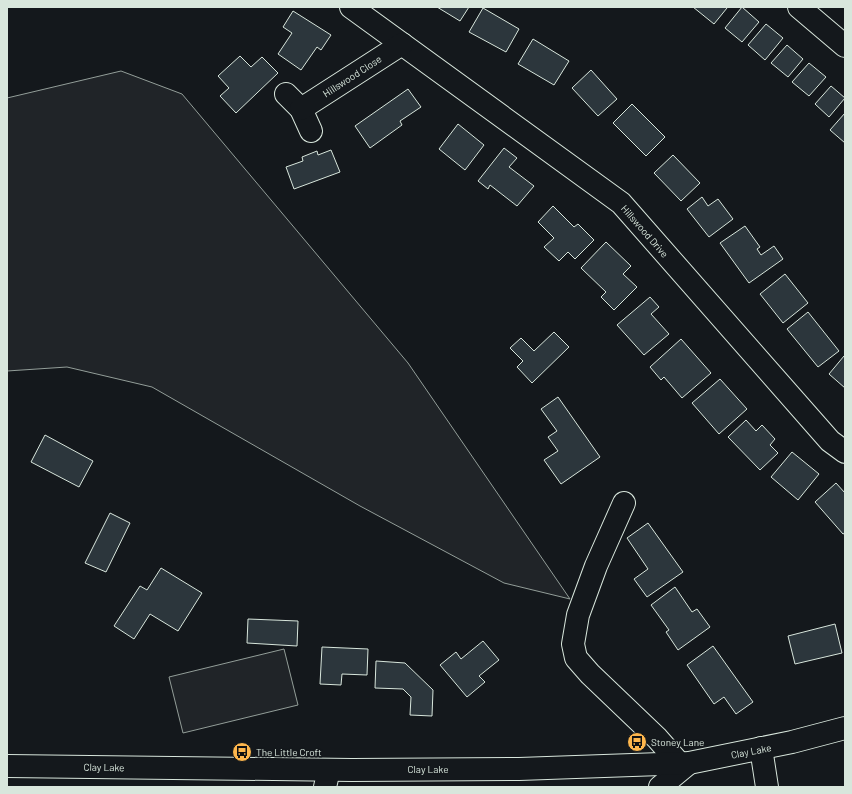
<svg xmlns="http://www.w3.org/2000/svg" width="852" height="794" viewBox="0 0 852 794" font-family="Barlow,sans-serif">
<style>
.green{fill:#202428;stroke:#939e99}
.building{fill:#2c363c;stroke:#d8e6dc}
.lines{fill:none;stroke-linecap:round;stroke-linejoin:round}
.minor-casing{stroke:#d8e6dc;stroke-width:24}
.major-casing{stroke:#d8e6dc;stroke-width:24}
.minor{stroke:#14181c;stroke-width:22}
.major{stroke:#14181c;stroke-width:22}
.labels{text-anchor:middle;stroke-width:3;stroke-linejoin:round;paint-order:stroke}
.street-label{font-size:10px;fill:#d8e6dc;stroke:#14181c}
.poi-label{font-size:10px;fill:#d8e6dc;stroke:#14181c;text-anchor:start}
</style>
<rect width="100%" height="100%" fill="#14181c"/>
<!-- green -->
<g class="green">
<path d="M121 71 182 94 408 363 570 599 504 583 360 506 152 387 67 367 7 371V98Z"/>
<path d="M284 649 298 705 183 733 169 677Z"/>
</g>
<!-- building -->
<g class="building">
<path d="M437 7H469L460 21Z"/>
<path d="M693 7H726L727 8 714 24Z"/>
<path d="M742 7 759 22 742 42 725 28Z"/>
<path d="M483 8 519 29 506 52 469 32Z"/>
<path d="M293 11 331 35 321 50 317 47 301 70 278 54 292 33 283 27Z"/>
<path d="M766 24 783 38 765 60 748 45Z"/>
<path d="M533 39 569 61 554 85 518 64Z"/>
<path d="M787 45 803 59 788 77 771 63Z"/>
<path d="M240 56 251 67 262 57 278 73 236 113 220 96 229 88 218 76Z"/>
<path d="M809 63 826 77 809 96 792 82Z"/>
<path d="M591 70 617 99 598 116 572 88Z"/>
<path d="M831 86 845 98 829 117 815 104Z"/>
<path d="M408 89 421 107 400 121 402 125 370 148 355 126Z"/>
<path d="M632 104 665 137 646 156 613 123Z"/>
<path d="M845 113V143L830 130Z"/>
<path d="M458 124 484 145 465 170 439 149Z"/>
<path d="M504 148 517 158 509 167 534 186 517 206 490 185 488 189 478 181Z"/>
<path d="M331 150 340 172 294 189 286 167 303 161 302 157 317 151 318 155Z"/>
<path d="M673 155 700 183 681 201 654 173Z"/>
<path d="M702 197 708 206 718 199 733 219 709 237 687 209Z"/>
<path d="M553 206 574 227 578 224 594 240 575 259 568 252 559 261 544 247 554 238 538 222Z"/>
<path d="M745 226 760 247 757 249 761 255 774 246 783 259 749 283 720 243Z"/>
<path d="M606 242 631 266 623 274 637 287 614 310 601 297 606 292 581 268Z"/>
<path d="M785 274 808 303 783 323 760 294Z"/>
<path d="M650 297 659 307 651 314 669 334 644 355 617 325Z"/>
<path d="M808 312 839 351 818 367 787 329Z"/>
<path d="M554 332 569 347 532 383 517 367 523 361 510 348 521 338 534 351Z"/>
<path d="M681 339 711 373 682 398 664 377 661 380 650 367Z"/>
<path d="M844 356 845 357V388L829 374Z"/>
<path d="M720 379 747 409 719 434 692 403Z"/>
<path d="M558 397 600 457 561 484 544 460 558 451 548 437 557 431 541 409Z"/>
<path d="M746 420 756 431 762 425 775 439 770 445 778 453 760 470 728 437Z"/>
<path d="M45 435 93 461 79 487 31 462Z"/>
<path d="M792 452 819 474 798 500 771 477Z"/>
<path d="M836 483 845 493V533L843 534 815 502Z"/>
<path d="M110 513 130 523 106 572 85 563Z"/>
<path d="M648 523 683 572 647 597 634 579 648 569 627 538Z"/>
<path d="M161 568 202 593 178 631 150 614 134 639 114 626 140 586 147 590Z"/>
<path d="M675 587 692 612 697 609 710 627 678 650 666 632 669 630 651 605Z"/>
<path d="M248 619 298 621 297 646 247 643Z"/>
<path d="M835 624 842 653 795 664 788 636Z"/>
<path d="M483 641 499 660 479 676 485 682 467 697 440 665 456 652 461 659Z"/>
<path d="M713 646 753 702 736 714 724 697 714 704 687 665Z"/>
<path d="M322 647 368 649 367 675 342 674 341 685 320 684Z"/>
<path d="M376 661 405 663 433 690 432 716 410 715 411 697 403 689 375 688Z"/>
</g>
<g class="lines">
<!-- minor casing -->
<g class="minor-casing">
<g id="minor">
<path d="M351 7 621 203 830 441 845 452"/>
<path d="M799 7 845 46"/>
<path d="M286 94 301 109 311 131"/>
<path d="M301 109 402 44"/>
<path d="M624 503 596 566 578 615 573 644 576 658 590 674 657 738 679 763"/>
<path d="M761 748 767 787"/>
<path d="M325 787 329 770"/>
<path d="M660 787 689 763"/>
</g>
</g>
<!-- major casing -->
<g class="major-casing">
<path id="major" d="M7 766 352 770 519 769 689 763 792 742 845 728"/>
</g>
<!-- minor -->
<use href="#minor" class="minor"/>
<!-- major -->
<use href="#major" class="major"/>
</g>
<!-- icons -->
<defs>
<g id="bus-disc" transform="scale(1)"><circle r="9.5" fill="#ffb74d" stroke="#14181c"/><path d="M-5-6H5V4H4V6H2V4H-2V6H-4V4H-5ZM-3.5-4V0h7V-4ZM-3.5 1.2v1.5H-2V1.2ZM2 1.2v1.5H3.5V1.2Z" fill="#111"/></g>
</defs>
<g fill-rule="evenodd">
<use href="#bus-disc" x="637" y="742"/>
<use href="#bus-disc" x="242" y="752"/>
</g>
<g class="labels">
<!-- street labels -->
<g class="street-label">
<text transform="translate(352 76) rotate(-33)" y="4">Hillswood Close</text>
<text transform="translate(645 231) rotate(49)" y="4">Hillswood Drive</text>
<text transform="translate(751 751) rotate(-11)" y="4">Clay Lake</text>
<text transform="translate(104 767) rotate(1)" y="4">Clay Lake</text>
<text x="428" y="773">Clay Lake</text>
</g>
<!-- poi labels -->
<g class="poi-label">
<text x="651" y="746">Stoney Lane</text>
<text x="256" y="756">The Little Croft</text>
</g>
</g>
<!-- border -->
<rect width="852" height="794" fill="none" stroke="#d8e6dc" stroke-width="16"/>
</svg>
